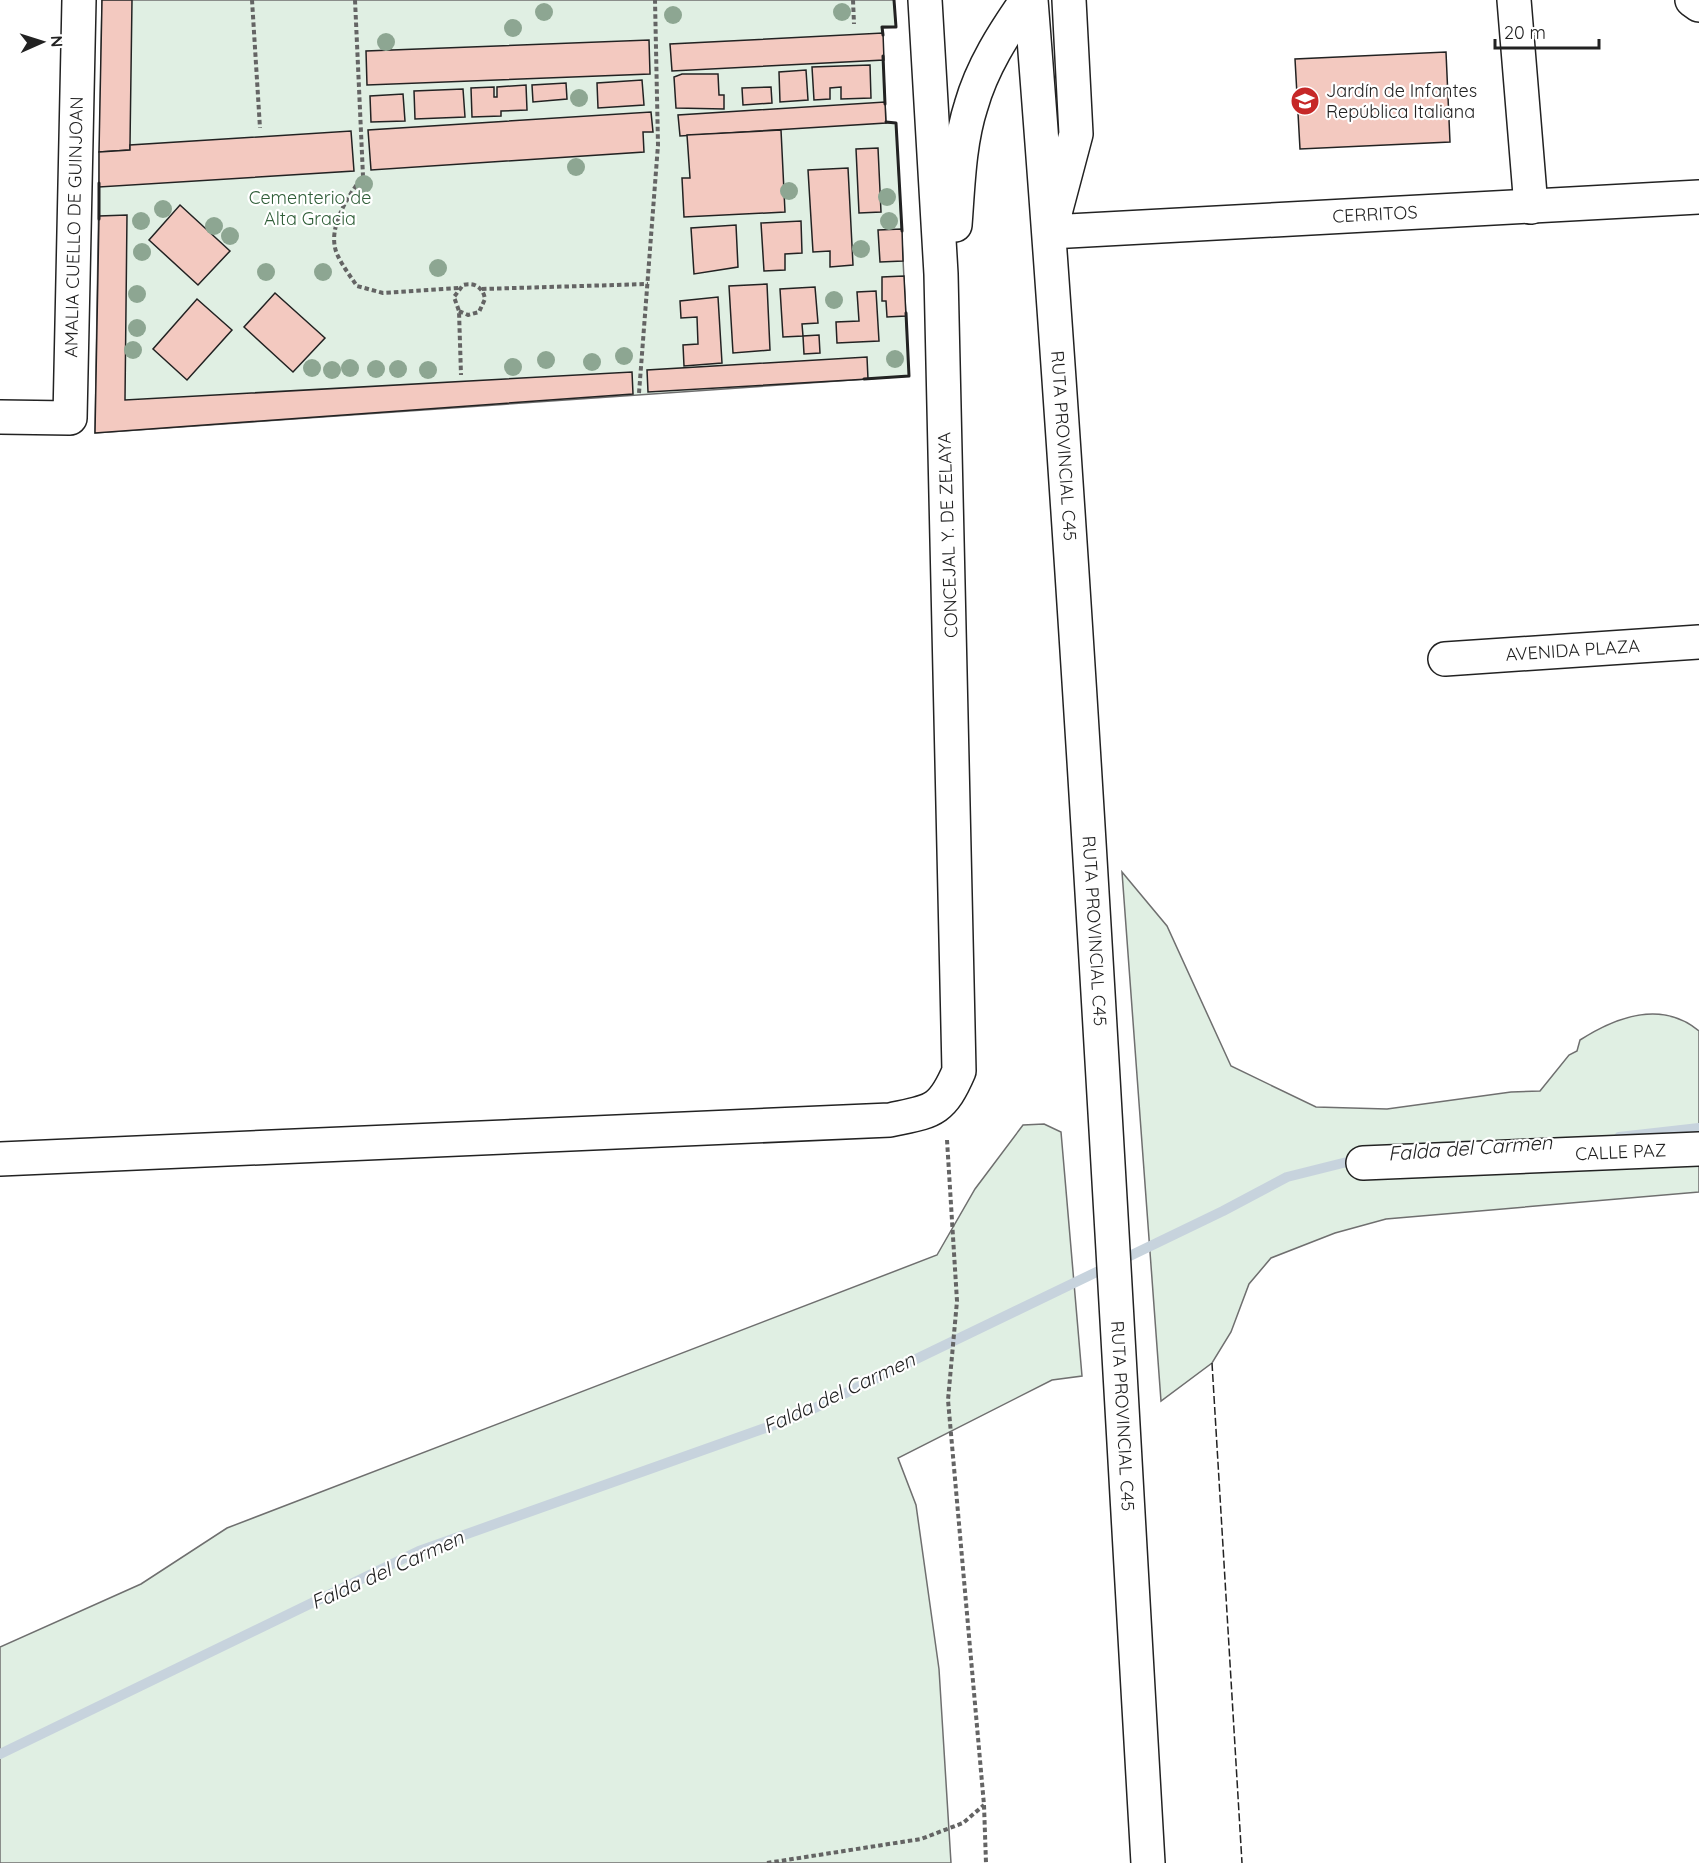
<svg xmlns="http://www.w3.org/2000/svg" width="1699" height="1863" viewBox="0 0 1699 1863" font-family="Quicksand,sans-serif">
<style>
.green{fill:#e0efe3;stroke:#6f6f6f;stroke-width:1.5}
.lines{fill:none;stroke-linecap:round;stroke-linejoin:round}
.stream{stroke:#c7d3dd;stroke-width:10}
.building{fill:#f3c9c0;stroke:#222;stroke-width:1.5}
.minor-casing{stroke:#222;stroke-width:36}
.major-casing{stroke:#222;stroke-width:36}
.path{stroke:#646464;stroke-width:4;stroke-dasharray:4.5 3;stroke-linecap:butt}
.minor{stroke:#fff;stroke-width:33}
.major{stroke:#fff;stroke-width:33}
.fence{stroke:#222;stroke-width:1.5;stroke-dasharray:8 3;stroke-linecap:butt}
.wall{stroke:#222;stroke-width:3}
.tree{fill:#8da692}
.labels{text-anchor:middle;stroke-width:4.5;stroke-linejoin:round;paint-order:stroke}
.poi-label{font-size:18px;fill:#222;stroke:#fff;text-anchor:start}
.park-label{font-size:18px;fill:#2f5e38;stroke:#fff}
.street-label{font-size:18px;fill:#222;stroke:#fff}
.water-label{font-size:20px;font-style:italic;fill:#222;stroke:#fff}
</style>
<rect width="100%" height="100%" fill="#fff"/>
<!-- green -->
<g class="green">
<path d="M102 0H894L896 27 882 28 886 123H896L909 376 95 433Z"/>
<path d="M1122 872 1167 926 1231 1066 1316 1107 1387 1109 1511 1092 1540 1091 1569 1055 1577 1051 1580 1040C1616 1017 1662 1000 1699 1031V1192L1386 1219 1335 1233 1271 1258 1249 1284 1231 1332 1212 1363 1161 1401Z"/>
<path d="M1044 1124 1061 1132 1082 1376 1052 1380 898 1458 916 1505 939 1669 951 1863H0V1647L141 1584 227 1528 937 1255 975 1189 1023 1125Z"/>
</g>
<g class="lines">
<!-- stream -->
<g class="stream">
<path d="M1619 1137 1699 1128"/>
<path d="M0 1754 419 1551 796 1417 1223 1211 1287 1177 1359 1159"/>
</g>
</g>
<!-- building -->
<g class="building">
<path d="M102 0H132L130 145V150L99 152Z"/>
<path d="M883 33 884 60 672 71 670 44Z"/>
<path d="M649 40 650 74 367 85 366 51Z"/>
<path d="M1446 52 1450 142 1300 149 1295 59Z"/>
<path d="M870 65 871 98 841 99V87L830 88V99L814 100 812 67Z"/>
<path d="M806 70 808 100 780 102 779 72Z"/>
<path d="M682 74H718L719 95H724V109L676 108 674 77Z"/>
<path d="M642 80 644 105 598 108 597 83Z"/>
<path d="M566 83 567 99 533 102 532 85Z"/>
<path d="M526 85 527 110 501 111V116L472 117 471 88 494 87V97H497V87Z"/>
<path d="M771 87 772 103 743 105 742 88Z"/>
<path d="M463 89 465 117 415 119 414 91Z"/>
<path d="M403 94 405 121 371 122 370 96Z"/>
<path d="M885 102 886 123 680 136 678 115Z"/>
<path d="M651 112 653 132H643L644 152 371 170 368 130Z"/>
<path d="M781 130 785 212 684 217 682 178H690L687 135Z"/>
<path d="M351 131 354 171 99 187V152L130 150V145Z"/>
<path d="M878 148 881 212 859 213 856 149Z"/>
<path d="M848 168 853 265 830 267V251L813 252 808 170Z"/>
<path d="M180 205 230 251 198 285 149 240Z"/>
<path d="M127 215 125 400 632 372 633 394 95 433 99 216Z"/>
<path d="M801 221 802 253 785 254V270L764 271 761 223Z"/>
<path d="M736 225 738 267 694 274 691 228Z"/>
<path d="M902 229 903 261 880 262 878 230Z"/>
<path d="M904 276 906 316 887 317 886 301H882V277Z"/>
<path d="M767 284 770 350 733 353 729 286Z"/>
<path d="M815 287 818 323 802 324 803 336 783 337 780 289Z"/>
<path d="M876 291 879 341 837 343 836 322 859 321 857 292Z"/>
<path d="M275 293 325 338 293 372 244 327Z"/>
<path d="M718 297 722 363 684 366 683 345 698 344 697 317 681 318 680 301Z"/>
<path d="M197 299 232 330 187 380 153 349Z"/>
<path d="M819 335 820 353 804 354 803 336Z"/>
<path d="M867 357 868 379 648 392 647 370Z"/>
</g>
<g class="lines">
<!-- minor casing -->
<g class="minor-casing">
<g id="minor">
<path id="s1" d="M1069 0 1076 134 1050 232 1699 197"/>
<path d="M1514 0 1531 207"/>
<path d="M1692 0 1699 5"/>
<path d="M955 225C958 186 959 143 971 106 982 67 1004 33 1027 0"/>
<path id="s2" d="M0 417 70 418 79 0"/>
<path id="s3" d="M1445 659 1699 642"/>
<path d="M0 1159 890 1120C931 1111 941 1113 959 1071L941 274 925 0"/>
<path id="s4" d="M1363 1163 1699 1149"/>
</g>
</g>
<!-- major casing -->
<g class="major-casing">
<g id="major">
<path id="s5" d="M1031 0C1080 620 1112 1242 1148 1863"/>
</g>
</g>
<!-- path -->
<g class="path">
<path d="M252 0 260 128"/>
<path d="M355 0 363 176C349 195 326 228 337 254 342 265 350 276 357 286L383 293 459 288"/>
<path d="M853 0 854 24"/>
<path d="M482 289 648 284"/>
<path d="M459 311 468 315 479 312 485 299C483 287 474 282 463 285L454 297 459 311 461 375"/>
<path d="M639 393 658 145 655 0"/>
<path d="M947 1140 957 1301 948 1400 984 1805 986 1863"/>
<path d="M767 1863 921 1839 963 1823 984 1805"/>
</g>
<!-- minor -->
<use href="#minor" class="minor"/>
<!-- major -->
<use href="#major" class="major"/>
<!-- fence -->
<path class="fence" d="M1212 1363 1242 1863"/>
<!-- wall -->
<g class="wall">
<path d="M883 35 882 27H896L894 0"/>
<path d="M883 56 885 104"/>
<path d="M886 122 896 123 902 231"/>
<path d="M99 219V183"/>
<path d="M864 379 909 376 906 313"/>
</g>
</g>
<!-- trees -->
<g class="tree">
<circle cx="544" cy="12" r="9"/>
<circle cx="842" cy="12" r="9"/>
<circle cx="673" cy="15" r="9"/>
<circle cx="513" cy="28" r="9"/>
<circle cx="386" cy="42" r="9"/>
<circle cx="579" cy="98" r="9"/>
<circle cx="576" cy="167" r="9"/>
<circle cx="364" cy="184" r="9"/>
<circle cx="789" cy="191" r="9"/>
<circle cx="887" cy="197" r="9"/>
<circle cx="163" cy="209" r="9"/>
<circle cx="141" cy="221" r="9"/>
<circle cx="889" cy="221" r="9"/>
<circle cx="214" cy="226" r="9"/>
<circle cx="230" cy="236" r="9"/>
<circle cx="861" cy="249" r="9"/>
<circle cx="142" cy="252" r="9"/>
<circle cx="438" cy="268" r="9"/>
<circle cx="266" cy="272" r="9"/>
<circle cx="323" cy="272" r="9"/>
<circle cx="137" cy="294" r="9"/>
<circle cx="834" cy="300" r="9"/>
<circle cx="137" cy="328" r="9"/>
<circle cx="133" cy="350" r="9"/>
<circle cx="624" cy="356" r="9"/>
<circle cx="895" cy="359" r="9"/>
<circle cx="546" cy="360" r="9"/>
<circle cx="592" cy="362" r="9"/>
<circle cx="513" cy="367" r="9"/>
<circle cx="312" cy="368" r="9"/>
<circle cx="350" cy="368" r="9"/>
<circle cx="376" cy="369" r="9"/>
<circle cx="398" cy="369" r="9"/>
<circle cx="332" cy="370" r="9"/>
<circle cx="428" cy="370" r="9"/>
</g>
<!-- icons -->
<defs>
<g id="school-disc" transform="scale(1.5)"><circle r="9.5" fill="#c62828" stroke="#fff"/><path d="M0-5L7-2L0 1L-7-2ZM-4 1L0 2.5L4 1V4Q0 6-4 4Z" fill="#fff"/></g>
</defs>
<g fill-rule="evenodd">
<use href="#school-disc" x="1305" y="101"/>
</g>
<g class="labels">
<!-- poi labels -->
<g class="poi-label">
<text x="1326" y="97">Jardín de Infantes<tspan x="1326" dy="21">República Italiana</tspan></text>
</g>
<!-- park labels -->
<g class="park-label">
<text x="310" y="204">Cementerio de<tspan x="310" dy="21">Alta Gracia</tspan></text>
</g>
<!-- street labels -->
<g class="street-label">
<text dy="6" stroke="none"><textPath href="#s1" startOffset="561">CERRITOS</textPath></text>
<text dy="6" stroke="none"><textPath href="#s2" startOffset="261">AMALIA CUELLO DE GUINJOAN</textPath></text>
<text dy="6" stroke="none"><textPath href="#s5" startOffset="447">RUTA PROVINCIAL C45</textPath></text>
<text transform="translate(948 535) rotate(-92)" y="6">CONCEJAL Y. DE ZELAYA</text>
<text dy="6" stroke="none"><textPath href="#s3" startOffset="128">AVENIDA PLAZA</textPath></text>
<text dy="6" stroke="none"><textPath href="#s5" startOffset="933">RUTA PROVINCIAL C45</textPath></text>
<text dy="6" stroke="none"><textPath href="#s4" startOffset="258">CALLE PAZ</textPath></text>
<text dy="6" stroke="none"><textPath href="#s5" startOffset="1419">RUTA PROVINCIAL C45</textPath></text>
</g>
<!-- water labels -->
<g class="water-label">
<text transform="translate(1470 1148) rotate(-4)" y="7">Falda del Carmen</text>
<text transform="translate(839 1393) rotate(-25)" y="7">Falda del Carmen</text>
<text transform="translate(387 1570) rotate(-24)" y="7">Falda del Carmen</text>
</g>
</g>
<!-- north arrow -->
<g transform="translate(42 42) rotate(87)" stroke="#ffffff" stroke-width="4.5" paint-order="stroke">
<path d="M0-4.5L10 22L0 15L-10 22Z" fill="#222222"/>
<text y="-9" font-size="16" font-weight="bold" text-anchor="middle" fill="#222222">N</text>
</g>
<!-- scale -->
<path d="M1495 39v9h104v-9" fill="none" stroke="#222222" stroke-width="3"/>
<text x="1504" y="39" font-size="18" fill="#222222" stroke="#ffffff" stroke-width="4.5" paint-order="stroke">20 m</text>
</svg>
